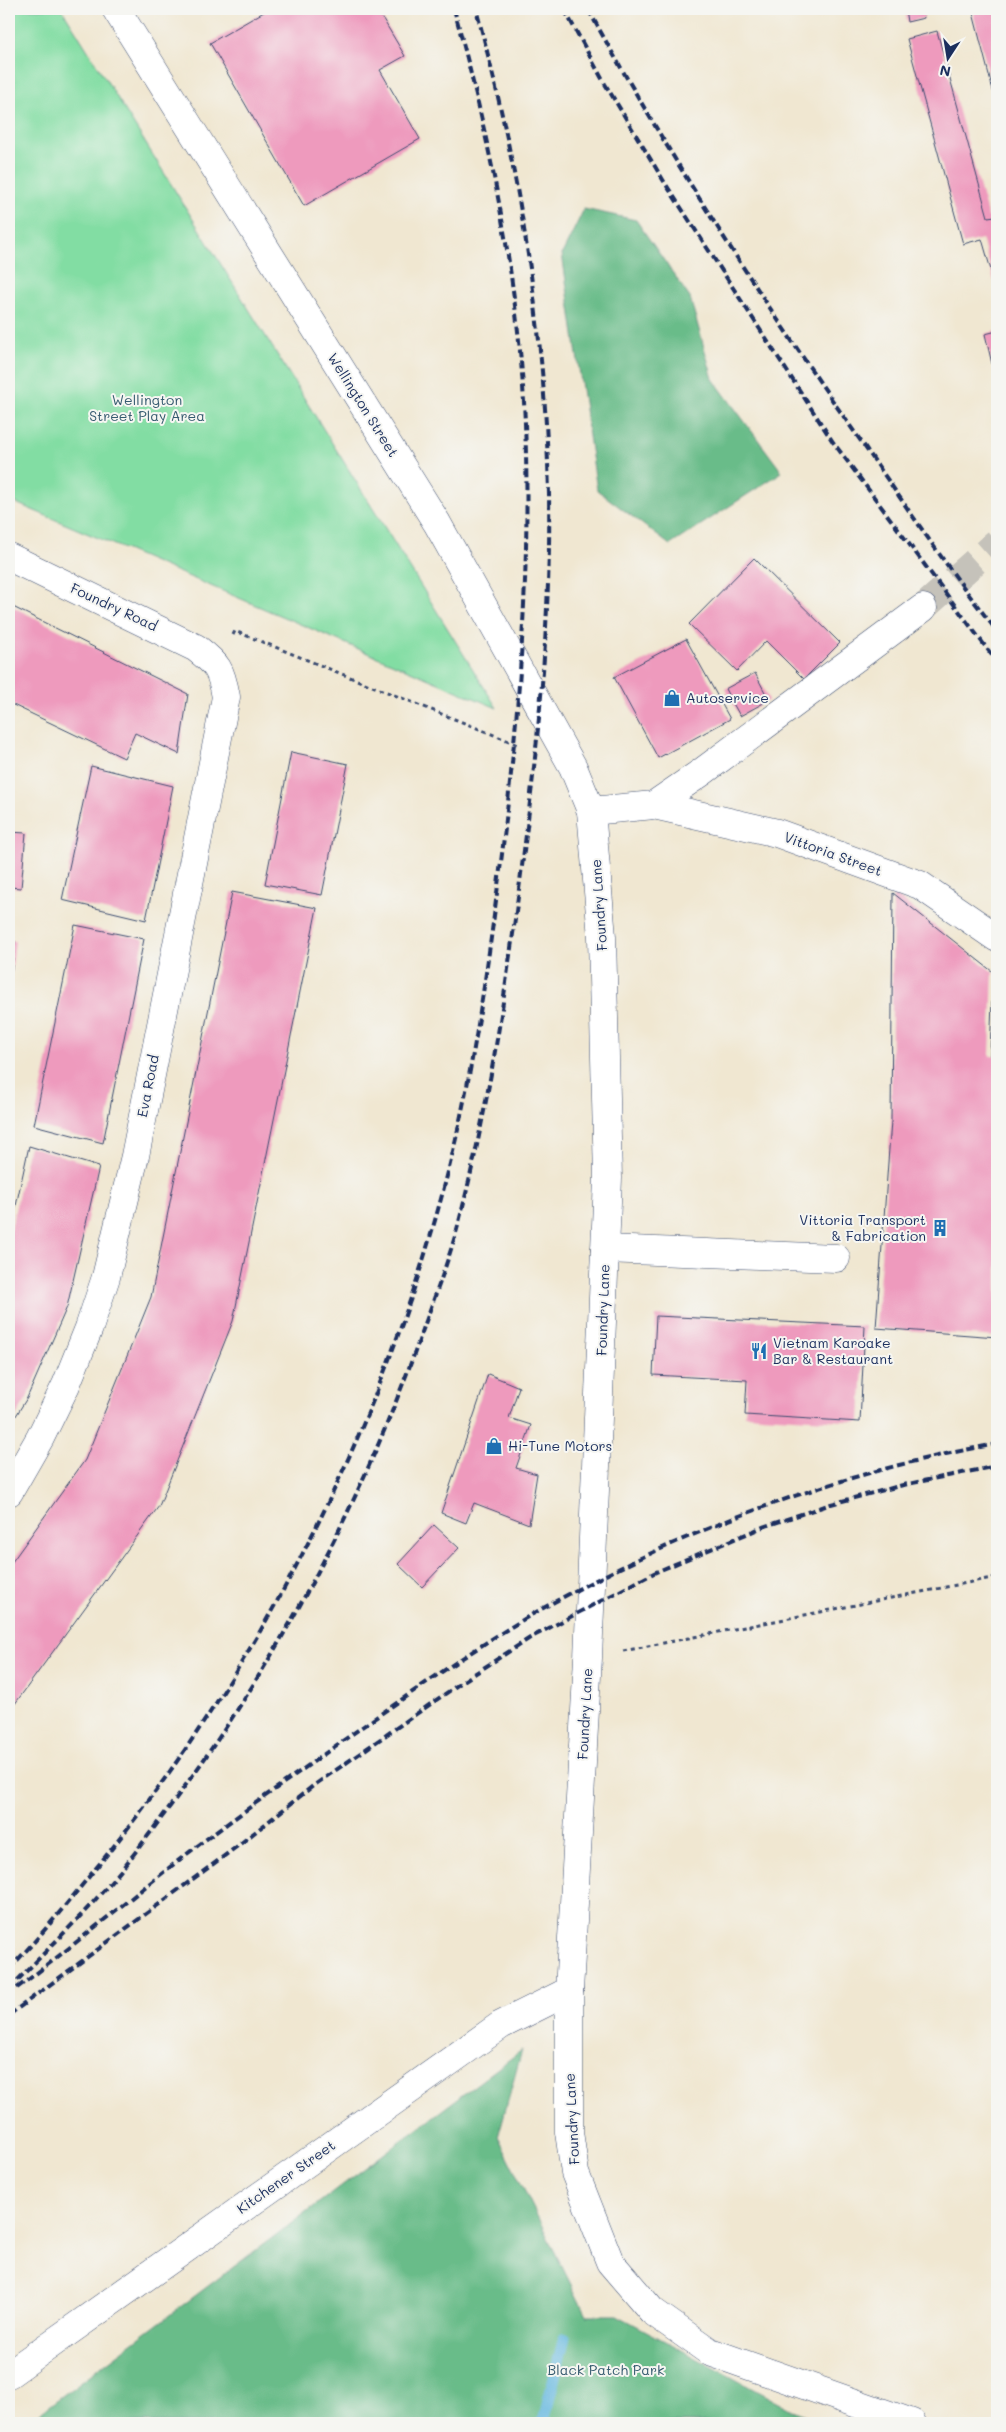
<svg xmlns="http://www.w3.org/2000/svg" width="1006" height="2432" viewBox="0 0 1006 2432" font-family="Mali,sans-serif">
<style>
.green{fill:#82dda3;stroke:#4e8680}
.forest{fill:#69bc89;stroke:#427674}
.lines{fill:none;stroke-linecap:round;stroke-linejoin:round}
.stream{stroke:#63b7df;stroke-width:12}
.building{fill:#ee9abd}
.minor-tunnel{stroke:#c5c2ba;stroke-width:28;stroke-dasharray:28 14;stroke-linecap:butt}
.minor-casing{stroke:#3b4b6f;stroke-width:29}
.path{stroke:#3b4b6f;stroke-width:3;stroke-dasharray:4 4;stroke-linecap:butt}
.minor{stroke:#fff;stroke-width:28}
.rail{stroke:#1b2f5e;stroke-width:4;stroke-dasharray:8 4;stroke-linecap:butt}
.labels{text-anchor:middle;stroke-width:4;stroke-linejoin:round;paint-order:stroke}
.park-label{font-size:14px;fill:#355a6f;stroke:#f6f6f2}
.street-label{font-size:14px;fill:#1b2f5e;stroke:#f6f6f2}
.poi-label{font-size:14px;fill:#1b2f5e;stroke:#f6f6f2;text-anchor:start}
</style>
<rect width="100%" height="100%" fill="#f6f6f2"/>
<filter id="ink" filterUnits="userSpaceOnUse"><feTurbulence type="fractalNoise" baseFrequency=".02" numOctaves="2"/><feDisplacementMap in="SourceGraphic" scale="10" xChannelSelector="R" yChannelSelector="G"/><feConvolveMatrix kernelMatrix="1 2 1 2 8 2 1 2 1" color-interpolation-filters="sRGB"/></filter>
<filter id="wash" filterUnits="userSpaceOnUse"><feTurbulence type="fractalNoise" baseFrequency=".0096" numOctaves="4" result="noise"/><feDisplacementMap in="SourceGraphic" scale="20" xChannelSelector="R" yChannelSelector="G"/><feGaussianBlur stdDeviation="1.12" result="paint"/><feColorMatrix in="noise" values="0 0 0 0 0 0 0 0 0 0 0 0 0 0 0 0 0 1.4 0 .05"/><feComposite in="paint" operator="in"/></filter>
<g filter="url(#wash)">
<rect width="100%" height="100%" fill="#f0e7d1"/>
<!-- green -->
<path class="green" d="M9 9H62L497 708 9 500Z"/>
<!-- forest -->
<g class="forest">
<path d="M584 209 636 220 690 298 713 379 782 472 670 545 597 490 562 254Z"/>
<path d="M522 2050 498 2137 586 2315H617L792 2410 828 2423H26Z"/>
</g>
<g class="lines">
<!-- stream -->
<path class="stream" d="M543 2423 564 2339"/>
</g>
<g id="blocks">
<!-- building -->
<g class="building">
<path d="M269 9H377L405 56 380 70 420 139 304 206 210 43Z"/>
<path d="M905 9H922L924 18 907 22Z"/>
<path d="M972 9H997V106Z"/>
<path d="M937 31 988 217 995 216 997 223V291L982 239 963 244 907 39Z"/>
<path d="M997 331V363L992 364 985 334Z"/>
<path d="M754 558 840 643 804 679 766 641 737 671 689 624Z"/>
<path d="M9 605 188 694 179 754 135 733 124 758 9 703Z"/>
<path d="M686 639 730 719 658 758 614 677Z"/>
<path d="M755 673 769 700 740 716 725 689Z"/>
<path d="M291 752 348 764 322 895 265 884Z"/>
<path d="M91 766 173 786 146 920 62 900Z"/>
<path d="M9 832 26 833 21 888 9 887Z"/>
<path d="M232 892 317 908 233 1321 159 1506 9 1712V1566L85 1460 151 1297Z"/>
<path d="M893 893 993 972 990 1056H997V1337L876 1328 891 1121Z"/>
<path d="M75 925 144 939 103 1143 34 1125Z"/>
<path d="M9 940 15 941 10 984H9Z"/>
<path d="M29 1146 99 1167 67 1307 27 1398 9 1427V1238Z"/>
<path d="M656 1316 865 1326 860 1422 745 1415 747 1380 653 1375Z"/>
<path d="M488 1374 519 1387 509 1418 531 1425 516 1468 537 1474 529 1524 474 1503 466 1523 441 1513Z"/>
<path d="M434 1525 459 1548 422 1587 398 1564Z"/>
</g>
</g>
</g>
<g filter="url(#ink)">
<use href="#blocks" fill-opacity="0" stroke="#3b4b6f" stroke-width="1"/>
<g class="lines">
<!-- minor-tunnel -->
<path class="minor-tunnel" d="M923 608 997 542"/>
<!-- minor casing -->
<g class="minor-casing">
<g id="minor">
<path d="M116 9 437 523 573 767 591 811 602 937 608 1178 588 1658 569 1991V2132L575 2173 610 2262 652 2311 710 2352 912 2423"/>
<path d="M9 557 196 648C218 665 221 669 226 697L135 1156 106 1277 89 1328 66 1385 40 1438 9 1492"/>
<path d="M654 805 777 833 920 885 997 938"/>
<path d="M591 811 654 805 702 772 923 608"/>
<path d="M605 1249 836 1258"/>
<path d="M9 2374 501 2025 569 1991"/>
</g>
</g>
<!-- path -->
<g class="path">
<path d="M233 635 235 631 519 745"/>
<path d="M623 1651 997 1577"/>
</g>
<!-- minor -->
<use href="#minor" class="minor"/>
<!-- rail -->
<g class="rail">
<path d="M564 9 605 84 665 183 833 442 997 662"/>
<path d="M588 9C671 160 765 305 865 447 908 509 950 572 997 631"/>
<path d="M9 1969C38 1939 65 1906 92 1873 252 1679 372 1449 439 1206 471 1091 487 972 502 854 520 703 532 554 524 402 516 269 489 137 454 9"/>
<path d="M17 1988C79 1942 138 1891 200 1844 253 1804 308 1766 362 1727 420 1687 477 1646 538 1611 680 1531 837 1472 997 1444"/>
<path d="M9 1989C41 1956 74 1924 105 1889 128 1863 150 1833 171 1805 278 1662 361 1504 421 1335 435 1295 451 1255 461 1214 490 1099 507 983 522 866 538 744 551 618 549 494 545 328 519 168 476 9"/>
<path d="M9 2015 235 1848 313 1786 465 1680 530 1638 656 1572 763 1527 831 1504 903 1485 997 1466"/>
</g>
</g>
</g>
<!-- icons -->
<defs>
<g id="shop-bare" transform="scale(1.35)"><path d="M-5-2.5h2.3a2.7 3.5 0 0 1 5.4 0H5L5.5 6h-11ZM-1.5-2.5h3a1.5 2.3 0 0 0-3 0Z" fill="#1f6fb2" stroke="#f6f6f2" stroke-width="2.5" paint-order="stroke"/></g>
<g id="building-bare" transform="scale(1.35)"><path d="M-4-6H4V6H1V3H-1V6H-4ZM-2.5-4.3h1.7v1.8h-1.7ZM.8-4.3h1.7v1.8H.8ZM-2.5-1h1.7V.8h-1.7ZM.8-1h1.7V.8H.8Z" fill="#1f6fb2" stroke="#f6f6f2" stroke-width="2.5" paint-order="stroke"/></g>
<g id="restaurant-bare" transform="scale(1.35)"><path d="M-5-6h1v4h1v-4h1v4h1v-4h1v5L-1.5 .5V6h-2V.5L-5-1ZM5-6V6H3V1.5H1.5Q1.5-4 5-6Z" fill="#1f6fb2" stroke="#f6f6f2" stroke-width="2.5" paint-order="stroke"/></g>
</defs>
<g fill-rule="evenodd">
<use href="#shop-bare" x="672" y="698"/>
<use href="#building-bare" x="940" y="1228"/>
<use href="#restaurant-bare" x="759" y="1351"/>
<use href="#shop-bare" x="494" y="1446"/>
</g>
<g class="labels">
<!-- park labels -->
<g class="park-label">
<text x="147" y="405">Wellington<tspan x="147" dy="16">Street Play Area</tspan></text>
<text x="606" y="2375">Black Patch Park</text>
</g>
<!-- street labels -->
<g class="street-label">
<text transform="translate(363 405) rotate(58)" y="5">Wellington Street</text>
<text transform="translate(114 607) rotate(25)" y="5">Foundry Road</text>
<text transform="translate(833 854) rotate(20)" y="5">Vittoria Street</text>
<text transform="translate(599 905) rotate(-94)" y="5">Foundry Lane</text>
<text transform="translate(148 1086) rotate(-79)" y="5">Eva Road</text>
<text transform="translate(603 1310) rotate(-88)" y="5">Foundry Lane</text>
<text transform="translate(585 1714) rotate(-87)" y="5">Foundry Lane</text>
<text transform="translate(572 2119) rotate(-93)" y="5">Foundry Lane</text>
<text transform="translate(286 2177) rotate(-35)" y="5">Kitchener Street</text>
</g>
<!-- poi labels -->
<g class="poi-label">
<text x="686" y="703">Autoservice</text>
<text x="926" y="1225" text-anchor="end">Vittoria Transport<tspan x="926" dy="16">&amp; Fabrication</tspan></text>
<text x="773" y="1348">Vietnam Karoake<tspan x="773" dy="16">Bar &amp; Restaurant</tspan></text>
<text x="508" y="1451">Hi-Tune Motors</text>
</g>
</g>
<!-- margin -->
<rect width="1006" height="2432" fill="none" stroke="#f6f6f2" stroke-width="30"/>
<!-- north arrow -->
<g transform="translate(948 58) rotate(192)" stroke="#f6f6f2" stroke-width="4" paint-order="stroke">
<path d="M0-4L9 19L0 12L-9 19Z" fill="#1b2f5e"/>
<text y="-8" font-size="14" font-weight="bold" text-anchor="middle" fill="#1b2f5e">N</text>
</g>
</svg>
